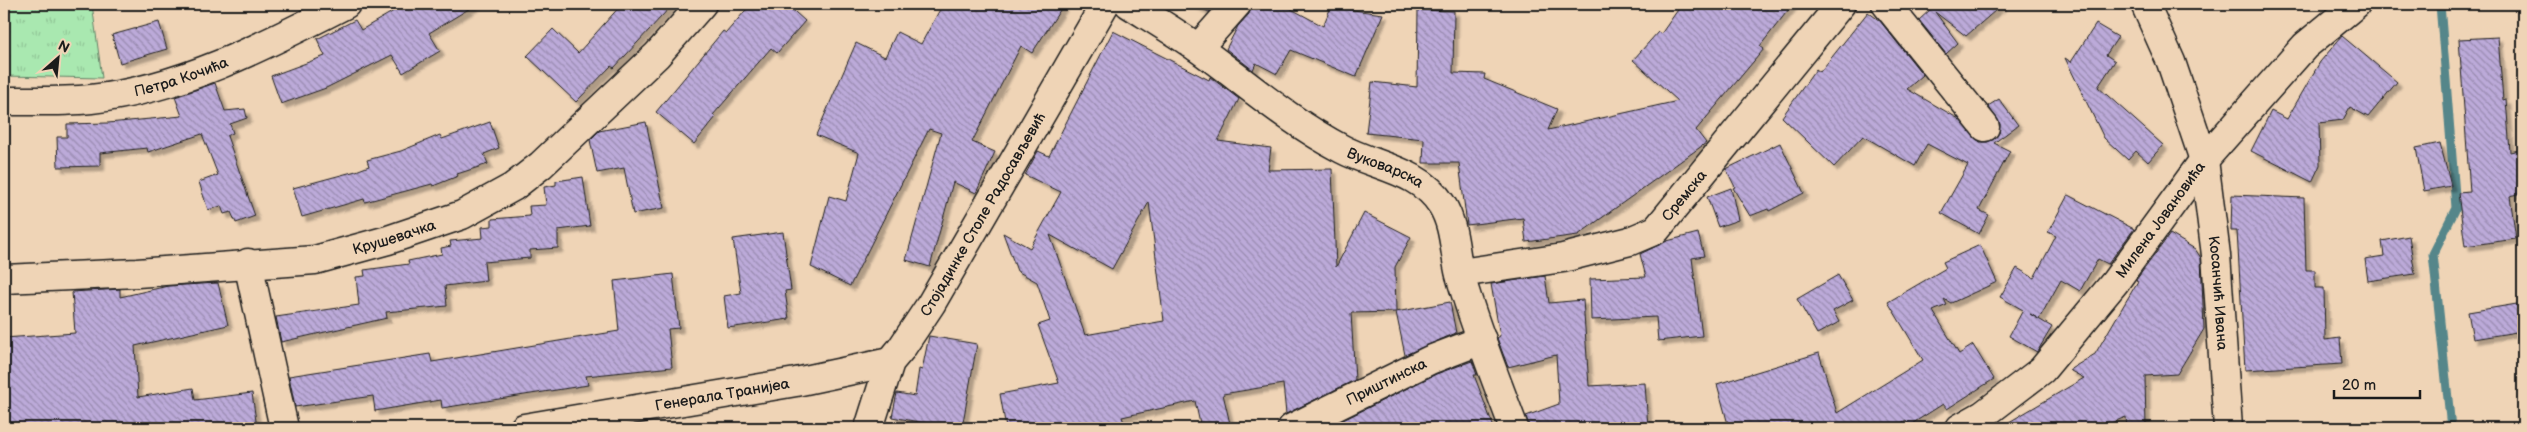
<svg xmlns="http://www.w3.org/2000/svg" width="2527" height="432" viewBox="0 0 2527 432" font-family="'Balsamiq Sans',sans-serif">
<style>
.grass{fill:url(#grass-tufts);stroke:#628266}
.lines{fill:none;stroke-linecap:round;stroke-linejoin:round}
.stream{stroke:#55868a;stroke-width:9}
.building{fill:url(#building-back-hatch);stroke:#1c1c1c;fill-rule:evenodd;filter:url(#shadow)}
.minor-casing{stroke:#1c1c1c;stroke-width:31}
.secondary-casing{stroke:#1c1c1c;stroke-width:31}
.minor{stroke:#efd4b6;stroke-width:28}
.secondary{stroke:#efd4b6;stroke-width:28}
.labels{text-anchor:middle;stroke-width:4;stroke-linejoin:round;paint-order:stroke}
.street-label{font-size:15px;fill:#1c1c1c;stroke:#efd4b6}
</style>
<defs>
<pattern id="grass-tufts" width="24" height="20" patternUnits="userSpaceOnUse" patternTransform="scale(1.25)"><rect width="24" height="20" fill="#a9e8b0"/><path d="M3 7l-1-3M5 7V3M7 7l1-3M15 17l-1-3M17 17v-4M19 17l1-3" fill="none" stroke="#91c697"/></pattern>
<pattern id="building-back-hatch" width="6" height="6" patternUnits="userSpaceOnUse" patternTransform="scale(1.25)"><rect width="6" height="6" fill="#bcaad9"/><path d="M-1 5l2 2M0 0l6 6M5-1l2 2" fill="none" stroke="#988aaf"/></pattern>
<filter id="shadow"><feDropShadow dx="4.5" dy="4.5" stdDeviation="1" flood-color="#0004"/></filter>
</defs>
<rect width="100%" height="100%" fill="#efd4b6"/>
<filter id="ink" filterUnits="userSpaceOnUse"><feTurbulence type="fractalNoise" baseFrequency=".02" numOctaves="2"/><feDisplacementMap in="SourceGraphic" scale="10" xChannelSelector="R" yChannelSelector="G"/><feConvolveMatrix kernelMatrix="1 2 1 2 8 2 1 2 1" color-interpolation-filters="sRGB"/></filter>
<g filter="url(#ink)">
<!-- grass -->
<path class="grass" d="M4 4H92L102 78 4 76Z"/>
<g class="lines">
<!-- stream -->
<path class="stream" d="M2440 4 2456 208 2433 254 2451 428"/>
</g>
<!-- building -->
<g class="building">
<path d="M406 4H477L429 33 440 51 403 73 392 55 326 88 281 104 271 76 325 56 317 39 355 20 361 30Z"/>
<path d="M622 4H673L614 68 611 66 576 102 527 56 553 29 578 53Z"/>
<path d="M751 4H786L805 21 777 53 771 48 713 115 716 117 694 144 656 112 723 31 726 33Z"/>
<path d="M943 4H1064L1032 53 1021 46 972 142 995 152 976 193 953 182 930 267 906 260 941 133 929 129 850 286 811 267 829 196 846 201 859 153 816 135 856 43 885 57 897 32 921 44Z"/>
<path d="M1192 4H1216L1209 12Z"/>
<path d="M1252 4H1282L1323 26 1331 7 1383 14 1356 77 1291 50 1277 74 1256 63 1253 70 1226 49 1238 26 1249 14Z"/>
<path d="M1682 4H1793L1760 46 1764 49 1696 130 1706 143 1578 235 1526 242 1523 218 1467 225 1459 163H1423L1424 139 1366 133 1372 82 1417 87 1418 10 1454 11 1453 73 1485 74 1484 79 1557 109 1548 130 1678 101 1633 60 1658 32 1661 34Z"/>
<path d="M1925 4H2003L1966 36 1935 12 1958 43 1946 54 1919 20 1931 9Z"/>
<path d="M1868 12 1880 21 1923 75 1907 89 1959 119 1980 142H1987L1994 139 1999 133 2000 124 1988 106 1999 99 2018 125 1994 143 2010 151 1979 210 1989 215 1979 234 1941 213 1968 165 1927 144 1915 166 1863 136 1834 167 1782 117 1816 69 1820 72Z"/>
<path d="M159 22 167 49 120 63 112 35Z"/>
<path d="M2096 24 2118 37 2106 55 2115 61 2098 87 2163 145 2148 162 2136 151 2128 160 2104 138 2065 58 2071 62Z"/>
<path d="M1113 31 1209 80 1210 77 1239 99 1218 141 1271 148 1268 170 1332 169 1336 267 1364 213 1411 237 1395 267 1396 312 1351 313 1355 380 1286 414 1283 384 1223 394 1231 428H1201L1195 401 1122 417 1126 428H1006L1000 394 1059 383 1038 325 1050 321 1037 282 1017 271 1003 233 1030 248 1061 192 1025 175 1038 151 1049 156ZM1149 202 1164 321 1085 335 1050 235 1112 269Z"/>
<path d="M2342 36 2397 82 2368 117 2350 107 2343 120 2319 123 2320 165 2312 182 2251 151 2271 111 2287 119 2320 62Z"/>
<path d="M2498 37 2503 100 2506 99 2510 152 2523 149V193L2510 196 2516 239 2465 246 2458 193 2470 192 2459 39Z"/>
<path d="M215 83 225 111 245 109 247 118 230 124 233 133 227 136 255 216 236 223 231 212 224 214 221 206 208 210 199 182 218 175 202 134 148 152 147 148 100 153V166L58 167 57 137H67V124L108 123 182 116 175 97Z"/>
<path d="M490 122 499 148 484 154 488 164 457 174 458 176 433 186 432 184 365 202 364 199 302 217 293 188 356 171 369 166 367 160 401 151 440 135 442 139Z"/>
<path d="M646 122 664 208 633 214 624 168 597 173 590 140 599 131Z"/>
<path d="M1780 143 1804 193 1769 211 1768 209 1750 216 1733 188 1735 187 1726 169Z"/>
<path d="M2440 143 2451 186 2424 191 2416 148Z"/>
<path d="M583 177 590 226 558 230V248L530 250V258L484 262 486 281 445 286 447 306 386 312 387 318 281 342 276 317 359 305 356 277 365 276 364 270 409 264 408 261 442 254 441 248 451 246 450 241 483 238 482 227 492 226V219L530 216 529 206 546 205 544 187 556 185V181Z"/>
<path d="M1731 188 1738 220 1718 227 1707 197Z"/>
<path d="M2068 195 2134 229 2108 264 2098 259 2080 291 2061 280 2039 319 2030 314 2052 327 2037 352 2009 336 2023 310 2000 297 2017 268 2034 278 2056 236 2048 232Z"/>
<path d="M2232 195 2304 198 2306 270H2315V288H2324L2325 340 2340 338 2342 364 2245 370 2237 231H2231Z"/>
<path d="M783 232 791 290 785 291 789 319 728 328 724 296 741 293 733 239Z"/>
<path d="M1698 233 1704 256 1692 258 1702 336 1658 341 1656 317 1591 320 1590 279 1646 277 1640 254 1667 241Z"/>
<path d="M2170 234 2195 249 2201 258 2204 329 2177 374 2145 376 2146 428H2127L2126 417 2098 428H1999L2084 378 2069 370 2095 354 2138 281 2136 280Z"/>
<path d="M2409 236 2415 274 2368 281 2365 259 2384 256 2382 241Z"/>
<path d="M1980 245 1997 282 1951 303 1944 299 1947 305 1933 311 1959 354 1973 345 1994 379 1947 409 1943 404 1910 425 1906 420 1894 428H1729L1717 384 1819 353 1837 413 1923 360 1888 302 1946 268 1943 262Z"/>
<path d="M673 274 679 328 668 329 672 367 586 376 588 385 442 408 441 400 375 411 373 396 295 407 289 376 430 354 432 362 619 331 614 281Z"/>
<path d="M1838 275 1853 300 1833 311 1839 322 1817 334 1797 299Z"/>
<path d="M1545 276 1549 303 1583 300 1589 386 1645 383 1648 428H1529L1526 416 1559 404 1556 355 1508 367 1497 338 1500 336 1491 284Z"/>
<path d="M218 283 228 325 135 346 138 397 193 388 195 400 252 393 257 428H4V338L75 333 72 292 120 289V297L168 286Z"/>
<path d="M1450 302 1456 333 1405 355 1396 312Z"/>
<path d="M2523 303V331L2473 339 2468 312Z"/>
<path d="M929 336 977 344 962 428H930V424L892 417 897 393 915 396 919 369 922 370Z"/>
<path d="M1472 361 1477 375H1474L1494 428H1327L1436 374Z"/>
</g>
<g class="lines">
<!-- minor casing -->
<g class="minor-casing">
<g id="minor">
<path id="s1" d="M1129 4C1153 19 1177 33 1199 49 1246 83 1290 122 1342 149 1376 167 1420 170 1442 205 1455 226 1454 252 1460 275 1475 327 1495 377 1514 428"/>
<path d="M1886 4 1985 127"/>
<path id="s2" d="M2145 4 2171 62 2204 160 2216 255 2228 428"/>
<path d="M1198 48 1237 4"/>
<path id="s3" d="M4 101C33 101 62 102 91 99 182 89 266 45 346 4"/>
<path d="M248 263 284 428"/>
<path id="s4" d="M1460 273 1563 258 1630 241 1656 230 1841 4"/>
<path id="s5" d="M4 279 137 273 315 260 388 240 462 215 513 187 541 165 657 55 702 4"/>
<path id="s6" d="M524 428 796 382 890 362"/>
<path id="s7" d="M869 428 890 362 901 349 931 304 1105 4"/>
<path id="s8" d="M1292 428 1430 360 1482 340"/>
</g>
</g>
<!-- secondary casing -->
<g class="secondary-casing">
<g id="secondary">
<path id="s9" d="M1960 428 1983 415 2042 370 2115 282 2204 160 2305 46 2356 4"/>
</g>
</g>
<!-- minor -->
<use href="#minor" class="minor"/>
<!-- secondary -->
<use href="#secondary" class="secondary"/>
</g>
</g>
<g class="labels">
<!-- street labels -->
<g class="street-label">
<text dy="5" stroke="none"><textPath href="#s3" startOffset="180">Петра Кочића</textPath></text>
<text dy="5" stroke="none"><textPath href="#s1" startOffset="305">Вуковарска</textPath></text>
<text dy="5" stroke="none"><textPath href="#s4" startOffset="246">Сремска</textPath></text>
<text dy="5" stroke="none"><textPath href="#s7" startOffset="244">Стојадинке Столе Радосављевић</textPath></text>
<text dy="5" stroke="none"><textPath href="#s9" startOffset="292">Милена Јовановића</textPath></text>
<text dy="5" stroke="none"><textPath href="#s5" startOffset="394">Крушевачка</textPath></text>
<text dy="5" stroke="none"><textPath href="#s2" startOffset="301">Косанчић Ивана</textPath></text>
<text dy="5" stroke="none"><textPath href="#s8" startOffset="105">Приштинска</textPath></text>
<text dy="5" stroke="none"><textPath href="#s6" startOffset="201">Генерала Транијеа</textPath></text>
</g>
</g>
<!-- margin -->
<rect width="2527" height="432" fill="none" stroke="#efd4b6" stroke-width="20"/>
<rect x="10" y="10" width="2507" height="412" fill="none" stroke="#1c1c1c" stroke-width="2" filter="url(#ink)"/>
<!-- north arrow -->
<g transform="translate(58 58) rotate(27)" stroke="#efd4b6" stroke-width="4" paint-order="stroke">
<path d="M0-4L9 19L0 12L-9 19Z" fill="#1c1c1c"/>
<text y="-8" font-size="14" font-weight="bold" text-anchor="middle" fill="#1c1c1c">N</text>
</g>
<!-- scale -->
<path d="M2334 390v8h86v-8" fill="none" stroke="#1c1c1c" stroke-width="2.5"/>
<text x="2342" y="390" font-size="15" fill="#1c1c1c" stroke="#efd4b6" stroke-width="4" paint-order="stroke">20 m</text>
</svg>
